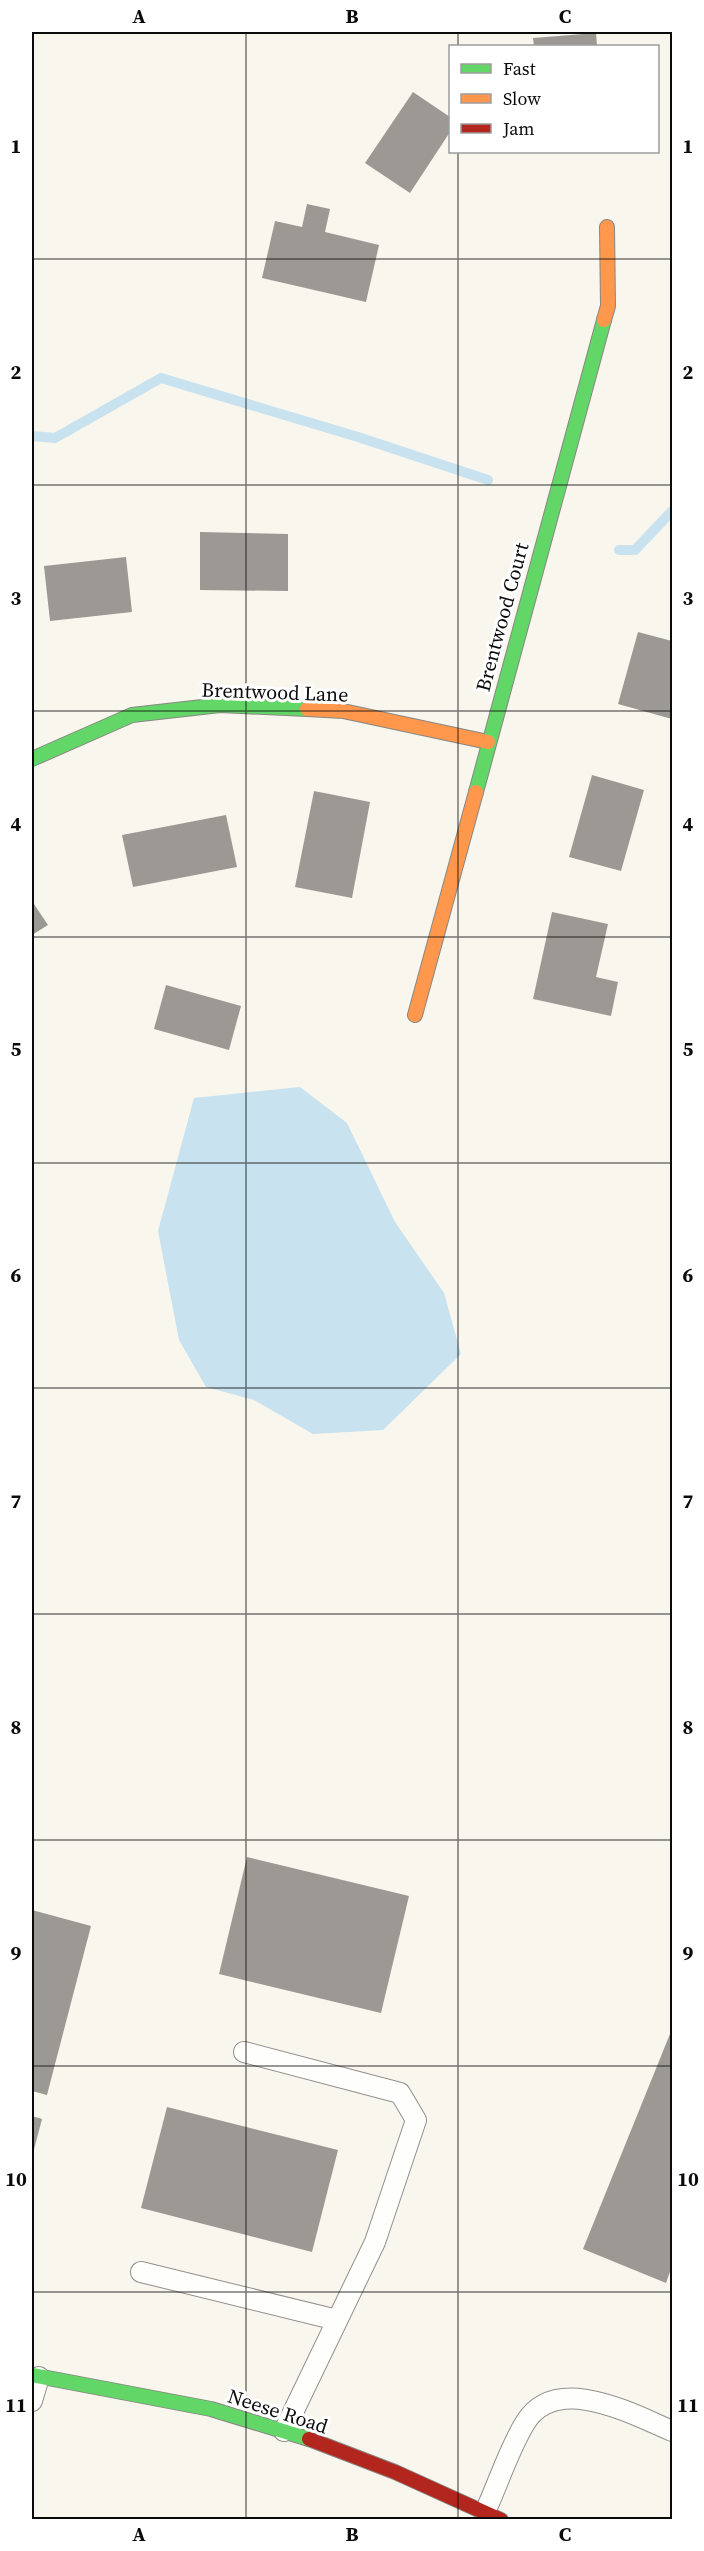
<svg xmlns="http://www.w3.org/2000/svg" width="704" height="2551" viewBox="0 0 704 2551" font-family="'Source Serif 4',serif">
<style>
.water{fill:#c8e2ef}
.lines{fill:none;stroke-linecap:round;stroke-linejoin:round}
.stream{stroke:#c8e2ef;stroke-width:10}
.building{fill:#9c9994}
.lane-casing{stroke:#92908d;stroke-width:22}
.fast-casing{stroke:#888783;stroke-width:16}
.slow-casing{stroke:#888783;stroke-width:16}
.jam-casing{stroke:#888783;stroke-width:16}
.lane{stroke:#fefefc;stroke-width:20}
.fast{stroke:#63d668;stroke-width:14}
.slow{stroke:#ff974d;stroke-width:14}
.jam{stroke:#b3261e;stroke-width:14}
.grid{fill:none;stroke:#0a0a0a;stroke-width:1.5;stroke-opacity:0.55}
.labels{text-anchor:middle;stroke-width:6;stroke-linejoin:round;paint-order:stroke}
.street-label{font-size:20px;fill:#0a0a0a;stroke:#fff}
.neatline{fill:none;stroke:#0a0a0a;stroke-width:2}
.grid-label{font-size:20px;text-anchor:middle;font-weight:bold;fill:#0a0a0a}
</style>
<rect width="100%" height="100%" fill="#f9f6ee"/>
<!-- water -->
<path class="water" d="M300 1087 347 1123 395 1222 444 1293 461 1354 383 1430 313 1434 254 1400 206 1387 179 1340 158 1231 194 1098Z"/>
<g class="lines">
<!-- stream -->
<g class="stream">
<path d="M32 436 55 438 161 378 358 437 488 480"/>
<path d="M619 550H635L672 511"/>
</g>
</g>
<!-- building -->
<g class="building">
<path d="M596 33 597 46H534L533 38Z"/>
<path d="M413 92 450 117V132L410 193 365 163Z"/>
<path d="M307 204 330 209 325 232 379 245 366 302 262 278 275 221 302 227Z"/>
<path d="M200 532 288 534V591L200 590Z"/>
<path d="M126 557 132 612 50 621 44 566Z"/>
<path d="M638 632 672 641V719L618 704Z"/>
<path d="M592 775 644 790 621 871 569 857Z"/>
<path d="M314 791 370 802 352 898 295 887Z"/>
<path d="M226 815 237 867 133 887 122 835Z"/>
<path d="M32 901 48 925 32 935Z"/>
<path d="M552 912 608 924 596 977 618 982 611 1016 533 999Z"/>
<path d="M166 985 241 1006 229 1050 154 1029Z"/>
<path d="M247 1857 409 1896 381 2013 219 1974Z"/>
<path d="M32 1910 91 1926 47 2095 32 2091Z"/>
<path d="M672 2029V2266L666 2283 583 2249Z"/>
<path d="M167 2107 338 2150 312 2252 141 2208Z"/>
<path d="M32 2116 42 2119 32 2157Z"/>
</g>
<g class="lines">
<!-- lane casing -->
<g class="lane-casing">
<g id="lane">
<path d="M244 2052 400 2093 416 2120 375 2242 284 2431"/>
<path d="M141 2272 337 2320"/>
<path d="M32 2401 39 2377"/>
<path d="M485 2512C498 2484 509 2449 525 2423 556 2372 632 2414 672 2431"/>
</g>
</g>
<!-- fast casing -->
<g class="fast-casing">
<g id="fast">
<path d="M32 759 132 715 220 705 307 709"/>
<path d="M476 792 604 320"/>
<path d="M32 2375 211 2409 309 2439"/>
</g>
</g>
<!-- slow casing -->
<g class="slow-casing">
<g id="slow">
<path d="M604 320 608 306 607 227"/>
<path d="M307 709 343 711 488 742"/>
<path d="M415 1015 476 792"/>
</g>
</g>
<!-- jam casing -->
<g class="jam-casing">
<path id="jam" d="M309 2439 395 2472 501 2520"/>
</g>
<!-- lane -->
<use href="#lane" class="lane"/>
<!-- fast -->
<use href="#fast" class="fast"/>
<!-- slow -->
<use href="#slow" class="slow"/>
<!-- jam -->
<use href="#jam" class="jam"/>
</g>
<!-- grid -->
<path class="grid" d="M246 32V2520M458 32V46M458 152V2520M32 259H672M32 485H672M32 711H672M32 937H672M32 1163H672M32 1388H672M32 1614H672M32 1840H672M32 2066H672M32 2292H672"/>
<g class="labels">
<!-- street labels -->
<g class="street-label">
<text transform="translate(502 617) rotate(-75)" y="7">Brentwood Court</text>
<text transform="translate(275 692) rotate(2)" y="7">Brentwood Lane</text>
<text transform="translate(278 2411) rotate(18)" y="7">Neese Road</text>
</g>
</g>
<!-- border -->
<rect width="704" height="2551" fill="none" stroke="#ffffff" stroke-width="66"/>
<!-- legend -->
<rect x="449" y="45" width="210" height="108" fill="#ffffff" stroke="#9d9d9d" stroke-width="1.5"/>
<rect x="461" y="64" width="30" height="9" fill="#63d668" stroke="#9d9d9d" stroke-width="1.5"/>
<text x="503" y="75" font-size="18" fill="#0a0a0a">Fast</text>
<rect x="461" y="94" width="30" height="9" fill="#ff974d" stroke="#9d9d9d" stroke-width="1.5"/>
<text x="503" y="105" font-size="18" fill="#0a0a0a">Slow</text>
<rect x="461" y="124" width="30" height="9" fill="#b3261e" stroke="#9d9d9d" stroke-width="1.5"/>
<text x="503" y="135" font-size="18" fill="#0a0a0a">Jam</text>
<rect x="33" y="33" width="638" height="2485" class="neatline"/>
<g class="grid-label">
<text x="139" y="23">A</text>
<text x="352" y="23">B</text>
<text x="565" y="23">C</text>
<text x="16" y="153">1</text>
<text x="688" y="153">1</text>
<text x="16" y="379">2</text>
<text x="688" y="379">2</text>
<text x="16" y="605">3</text>
<text x="688" y="605">3</text>
<text x="16" y="831">4</text>
<text x="688" y="831">4</text>
<text x="16" y="1056">5</text>
<text x="688" y="1056">5</text>
<text x="16" y="1282">6</text>
<text x="688" y="1282">6</text>
<text x="16" y="1508">7</text>
<text x="688" y="1508">7</text>
<text x="16" y="1734">8</text>
<text x="688" y="1734">8</text>
<text x="16" y="1960">9</text>
<text x="688" y="1960">9</text>
<text x="16" y="2186">10</text>
<text x="688" y="2186">10</text>
<text x="16" y="2412">11</text>
<text x="688" y="2412">11</text>
<text x="139" y="2541">A</text>
<text x="352" y="2541">B</text>
<text x="565" y="2541">C</text>
</g>
</svg>
